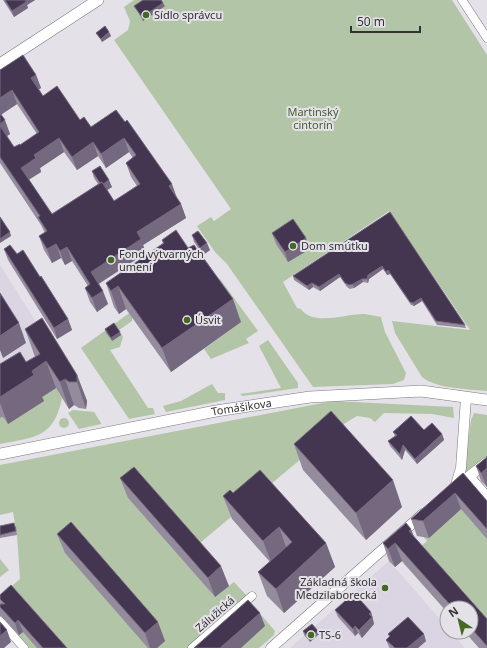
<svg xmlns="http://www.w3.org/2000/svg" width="487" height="648" viewBox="0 0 487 648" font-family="'Noto Sans',sans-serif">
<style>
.built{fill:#dbd4e2}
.green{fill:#b3c5a7}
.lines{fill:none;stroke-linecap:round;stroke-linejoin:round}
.minor-casing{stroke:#7c797f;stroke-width:9}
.tertiary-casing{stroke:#7c797f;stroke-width:11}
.secondary-casing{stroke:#7c797f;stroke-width:12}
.minor{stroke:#fff;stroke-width:8}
.tertiary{stroke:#fff;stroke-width:10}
.secondary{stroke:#fff;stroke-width:11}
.wall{fill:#948c9c;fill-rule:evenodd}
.shaded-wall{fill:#74697e}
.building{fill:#443650;stroke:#74697e;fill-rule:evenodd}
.poi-dot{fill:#436923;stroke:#e4e1e8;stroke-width:1.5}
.labels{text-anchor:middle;stroke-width:4;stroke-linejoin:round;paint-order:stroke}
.poi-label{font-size:11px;fill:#333134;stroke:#e4e1e8;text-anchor:start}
.park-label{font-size:11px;fill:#455f31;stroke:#e4e1e8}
.street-label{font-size:11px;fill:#333134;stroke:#e4e1e8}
</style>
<rect width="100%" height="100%" fill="#e4e1e8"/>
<!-- built -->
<g class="built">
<path d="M0 265 50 344 30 359 34 364 0 386Z"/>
<path d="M389 561 447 627V632H451L465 648H290Z"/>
</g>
<!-- green -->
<g class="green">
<path d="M134 0H452L487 55V391C468 389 437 389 422 377L395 333 392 321 470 330 389 211 283 282 297 308 301 309C313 327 348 313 365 314 370 315 376 316 381 317L385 332 406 373 404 380 393 384 313 387 227 264 215 252 197 226 211 217 214 221 231 209 114 40 128 30 130 21 124 7Z"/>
<path d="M220 279 258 331 246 339 249 343 211 359 204 349 241 322 213 283Z"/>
<path d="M168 285 132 318V321L119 330 123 337 120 347 110 350 148 408H153L155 414 129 419 81 348Z"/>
<path d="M268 340 298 383V388L243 396 240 394 281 388 259 346Z"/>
<path d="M212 384 218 393H225V400L166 412 163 406 181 401Z"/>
<path d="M56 388 62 398C54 438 35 437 0 444V418L3 417 8 424 41 397Z"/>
<path d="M333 401 453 407 454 418 432 414 384 413 375 422 370 418 357 416 342 425 195 547 128 498 215 597 234 582 248 597 190 648H28L0 616V596L20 579 17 535 13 512 0 515V465Z"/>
<path d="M73 410 94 412 101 423V424L79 429 68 413Z"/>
<path d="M474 413 487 415V458L464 474 471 420Z"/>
<circle cx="64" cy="423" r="5"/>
<path d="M487 488V648H479L465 632H471V608H447V612L403 563 427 541 422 535 476 497Z"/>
<path d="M0 559 9 570 0 577Z"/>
<path d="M249 601 275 631 274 635 259 648H195Z"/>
</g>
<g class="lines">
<!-- minor casing -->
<g class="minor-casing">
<g id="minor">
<path d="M462 0 487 38"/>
<path d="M471 477 487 496"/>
<path d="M0 621 24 648"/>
<path d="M192 648 252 596"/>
</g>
</g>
<!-- tertiary casing -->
<g class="tertiary-casing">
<g id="tertiary">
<path d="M457 486 487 462"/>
<path d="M455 488 461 468 466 398"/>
<path d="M271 648 423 514"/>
</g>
</g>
<!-- secondary casing -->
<g class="secondary-casing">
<g id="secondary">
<path d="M0 64 98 0"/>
<path id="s1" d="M0 454 216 411 310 397 421 391 487 400"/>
</g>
</g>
<!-- minor -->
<use href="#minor" class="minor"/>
<!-- tertiary -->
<use href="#tertiary" class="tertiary"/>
<!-- secondary -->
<use href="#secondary" class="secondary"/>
</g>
<!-- wall -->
<g class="wall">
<path d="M3 0H35L27 5 28 8 14 17Z"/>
<path d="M134 6H165L143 21 136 9Z"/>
<path d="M109 32 111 36 102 42 96 33Z"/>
<path d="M0 70 36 75 41 88 39 89 43 96 91 127 116 110 181 204 186 218 143 245 146 253 99 284 108 304 97 312 90 302 85 288 88 286 72 261 65 265 61 258 52 263 44 250 39 236 45 233 41 225 0 163ZM17 104 37 134 20 145 14 147 7 136 10 134 1 115ZM64 152 77 170 98 156 106 168 129 152 133 158 126 163 131 177 137 186 114 201 107 190 112 187 92 171 94 178 98 184 52 214 29 180 41 172 40 168Z"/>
<path d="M390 212 465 325 466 328 437 325 422 301 414 306 411 305 390 274 387 275 383 269 369 279 368 283 363 282 354 288 350 289 347 287 340 277 320 291 313 287 309 290 294 280 293 276Z"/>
<path d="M272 233 310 249 288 262 276 244Z"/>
<path d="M192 235 210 250 203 255 194 242Z"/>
<path d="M162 240 241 322 171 372 126 309 119 314 114 307 106 283 163 243Z"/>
<path d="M4 249 17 254 68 319 72 330 57 339 8 260Z"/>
<path d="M25 329 77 375 87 401 86 409 79 408 74 405 69 409 56 388 42 397 44 401 8 424 3 417 0 418V364L26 362 35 357Z"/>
<path d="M105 329 121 335 112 341 106 333Z"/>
<path d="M424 430 442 434 444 440 417 464 405 450 402 460 390 446 388 441 395 436 393 432Z"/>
<path d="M294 444 402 507 366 540 303 470Z"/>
<path d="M487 457V487L481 481 476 466Z"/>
<path d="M463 473 487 501V539L461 509 429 538 417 536 411 519Z"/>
<path d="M120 478 229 586 215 597 128 498Z"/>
<path d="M233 493 326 543 335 567 284 613 267 596 258 572 270 562 232 519 223 496Z"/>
<path d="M0 526H16L17 535 0 538Z"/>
<path d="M57 534 165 641 157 648H148L65 553Z"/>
<path d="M414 537 487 619V648H479L465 632H471V608H447V612L402 561 395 567 389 561 383 543Z"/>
<path d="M0 595 67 648H37L23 632 19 635 1 616H0V604H1L0 602Z"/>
<path d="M335 610 371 612 373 619V620L374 624 362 638 358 633 355 636 338 617Z"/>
<path d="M303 631H318L319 634 310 642 304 635Z"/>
<path d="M388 634 426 641 418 648H390L389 647 386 640 389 637Z"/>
</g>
<!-- shaded-wall -->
<g class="shaded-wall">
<path d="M25 0H35L27 5 28 8 14 17 12 11Z"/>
<path d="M163 3 165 6 143 21 142 17Z"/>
<path d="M109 32 111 36 102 42 101 39Z"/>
<path d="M36 75 41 88 36 91 31 78Z"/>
<path d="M12 90 17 104 0 115V98Z"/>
<path d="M5 120 10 134 4 138 0 127V124Z"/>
<path d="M59 138 64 152 40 168 41 172 26 181 21 168 34 155Z"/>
<path d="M124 138 129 152 106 168 101 154Z"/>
<path d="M93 142 98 156 77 170 72 157Z"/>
<path d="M109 180 112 187 104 192 101 185Z"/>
<path d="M172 184 177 198 169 186Z"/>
<path d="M181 204 186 218 143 245 146 253 96 285 91 272 137 232Z"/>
<path d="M10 232 11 236 0 243V239Z"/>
<path d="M306 238 310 249 288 262 285 252Z"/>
<path d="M207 243 210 250 203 255 200 248Z"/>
<path d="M56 244 61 258 52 263 47 249Z"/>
<path d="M67 247 72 261 65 265 60 251Z"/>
<path d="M382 266 383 269 369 279 368 283 367 279 368 275Z"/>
<path d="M388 270 390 274 387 275 386 272Z"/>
<path d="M339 274 340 277 320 291 319 287Z"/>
<path d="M362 279 363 282 354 288 353 284Z"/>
<path d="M312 283 313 287 309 290 307 286Z"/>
<path d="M118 286 126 309 119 314 111 291Z"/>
<path d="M103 291 108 304 97 312 92 298Z"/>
<path d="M421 298 422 301 414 306 413 303Z"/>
<path d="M233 299 241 322 171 372 162 348Z"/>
<path d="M68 319 72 330 57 339 54 328Z"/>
<path d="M19 323 26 343 3 358 0 350V336Z"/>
<path d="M120 332 121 335 112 341 111 338Z"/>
<path d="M46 361 56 388 42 397 44 401 8 424 0 403V397L32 371Z"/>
<path d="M77 375 87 401 86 409 77 382Z"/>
<path d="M65 379 74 405 69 409 60 382Z"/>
<path d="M442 434 444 440 417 464 415 459Z"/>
<path d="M403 445 405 450 402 460 400 454Z"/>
<path d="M487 468V487L481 473Z"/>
<path d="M393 480 402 507 366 540 356 513Z"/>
<path d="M455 493 461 509 429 538 423 521Z"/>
<path d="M279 527 287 550 272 564 263 541Z"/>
<path d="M411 529 418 547 409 531Z"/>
<path d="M326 543 335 567 284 613 276 589Z"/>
<path d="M395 543 402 561 395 567 388 549Z"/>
<path d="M221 566 229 586 215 597 208 578Z"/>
<path d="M371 612 373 619V620L374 624 362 638 359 630 369 614Z"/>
<path d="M260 613 265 626 241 648H220Z"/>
<path d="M18 620 23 632 19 635 15 623Z"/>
<path d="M158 622 165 641 157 648H150L145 633Z"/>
<path d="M355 626 358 633 355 636 353 629Z"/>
<path d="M7 630 11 642 4 648H0V636Z"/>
<path d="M318 631 319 634 310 642 309 638Z"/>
<path d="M424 634 426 641 418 648H407Z"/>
</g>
<!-- building -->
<g class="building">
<path d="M5 0H25L26 2 12 11Z"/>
<path d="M143 0H161L163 3 142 17 134 6Z"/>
<path d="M105 26 109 32 101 39 96 33Z"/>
<path d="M23 55 36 75 31 78 43 96 57 86 80 120 84 117 91 127 116 110 125 122 127 120 172 184 169 186 181 204 137 232 141 239 91 272 103 291 92 298 85 288 90 284 67 247 60 251 56 244 47 249 39 236 47 231 38 217 40 216 0 157V126L14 147 20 144V145L39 132 12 90 0 98V70ZM59 138 72 157 93 142 101 154 124 138 136 155 126 163 140 184 114 201 102 182 52 214 21 168 36 158 34 155Z"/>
<path d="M0 113 5 120 0 124Z"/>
<path d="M100 166 109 180 103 184 102 182 100 183 92 171Z"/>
<path d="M390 212 465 325 436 321 421 298 413 303 410 302 388 270 386 272 382 266 368 275 367 279H362L353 284 349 285 345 283 339 274 319 287 312 283 307 286 293 276Z"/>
<path d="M0 217 10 232 0 239Z"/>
<path d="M293 219 306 238 285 252 272 233Z"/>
<path d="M176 230 188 248 194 245 233 299 162 348 118 286 111 291 106 283 164 243 162 240Z"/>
<path d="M198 231 207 243 200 248 192 235Z"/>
<path d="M10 245 17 254 23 250 40 277 41 276 68 319 54 328 4 249Z"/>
<path d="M0 293 19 323 0 336Z"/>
<path d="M42 318 77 375V382H69L65 379 60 382 46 361 32 371 34 375 0 397V364L20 352 26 362 40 354 25 329Z"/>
<path d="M114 323 120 332 111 338 105 329Z"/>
<path d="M331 411 393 480 356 513 294 444Z"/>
<path d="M411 416 424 430 432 423 442 434 415 459 403 445 400 454 388 441 397 435 393 432Z"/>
<path d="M487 457V468L481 473 476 466Z"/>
<path d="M134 467 221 566 208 578 120 478Z"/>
<path d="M260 470 326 543 276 589 258 572 292 542 279 527 263 541 223 496 230 490 233 493Z"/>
<path d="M463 473 487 501V529L455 493 423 521 411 519Z"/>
<path d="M71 522 158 622 145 633 57 534Z"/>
<path d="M14 523 16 531 0 535V526Z"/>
<path d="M406 523 411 529 409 531 487 619V646L471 628V608H453L395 543 388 549 383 543Z"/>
<path d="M11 585 67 648H43L18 620 15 623 0 607V604H5L0 599V595Z"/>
<path d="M354 593 371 612 369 614 372 617 359 630 355 626 353 629 335 610Z"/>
<path d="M248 600 260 613 220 648H194Z"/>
<path d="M408 617 424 634 407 648H395L386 640 390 636 388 634Z"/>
<path d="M0 622 7 630 0 636Z"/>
<path d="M312 624 318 631 309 638 303 631Z"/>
</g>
<!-- markers -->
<g class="poi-dot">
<circle cx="146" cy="15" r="4"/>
<circle cx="293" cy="246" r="4"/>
<circle cx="111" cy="260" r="4"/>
<circle cx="187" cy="320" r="4"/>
<circle cx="385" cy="588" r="4"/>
<circle cx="311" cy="635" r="4"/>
</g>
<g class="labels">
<!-- poi labels -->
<g class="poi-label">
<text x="154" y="19">Sídlo správcu</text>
<text x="301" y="250">Dom smútku</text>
<text x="119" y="258">Fond výtvarných<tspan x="119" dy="13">umení</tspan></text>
<text x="195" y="324">Úsvit</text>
<text x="377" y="586" text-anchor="end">Základná škola<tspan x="377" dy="13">Medzilaborecká</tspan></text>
<text x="319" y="639">TS-6</text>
</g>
<!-- park labels -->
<g class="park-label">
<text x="313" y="116">Martinský<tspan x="313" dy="13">cintorín</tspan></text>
</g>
<!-- street labels -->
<g class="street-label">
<text dy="4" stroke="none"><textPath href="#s1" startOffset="246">Tomášikova</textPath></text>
<text transform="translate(215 614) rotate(-41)" y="4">Zálužická</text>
</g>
</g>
<!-- north arrow -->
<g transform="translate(459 620) rotate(325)"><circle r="19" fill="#e4e1e8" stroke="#9d9ba0"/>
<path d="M0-3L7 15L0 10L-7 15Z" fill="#436923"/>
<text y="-6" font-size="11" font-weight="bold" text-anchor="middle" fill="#333134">N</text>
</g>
<!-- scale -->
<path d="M351 26v6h69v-6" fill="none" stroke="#333134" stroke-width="2"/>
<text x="357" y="26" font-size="12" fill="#333134" stroke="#e4e1e8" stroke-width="3" paint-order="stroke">50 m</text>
</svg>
